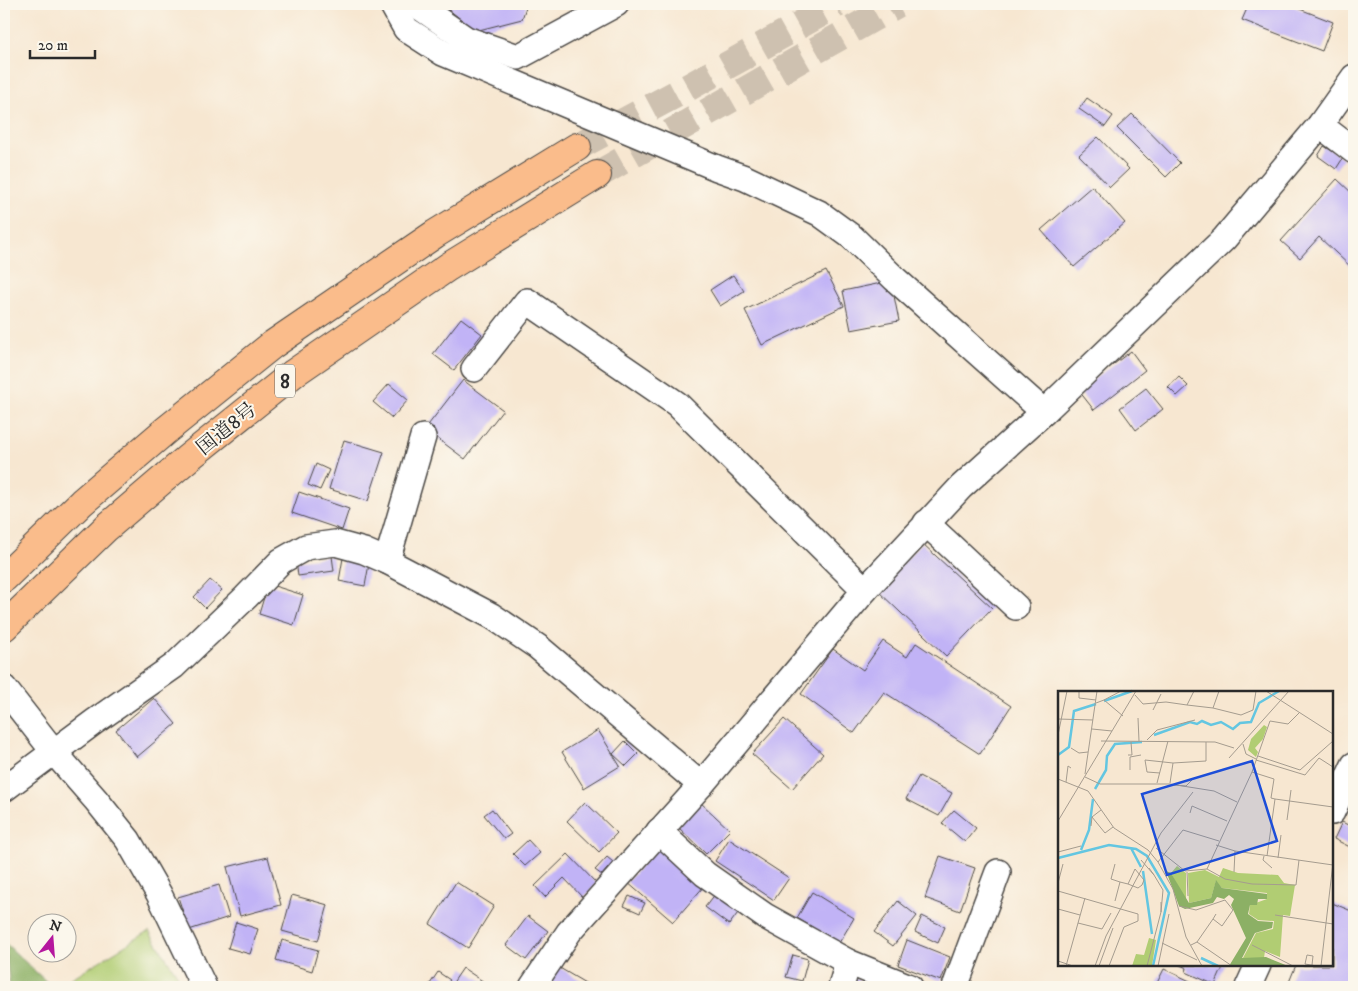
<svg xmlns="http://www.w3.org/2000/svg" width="1358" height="991" viewBox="0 0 1358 991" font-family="'IM FELL DW Pica','Noto Serif JP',serif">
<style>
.green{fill:#b1cd73;stroke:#6e7c4f}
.forest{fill:#8cb065;stroke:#5c6e48}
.building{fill:#c1b3f6}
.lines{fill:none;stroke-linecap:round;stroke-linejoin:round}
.highway-tunnel{stroke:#cec1b0;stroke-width:28;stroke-dasharray:28 14;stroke-linecap:butt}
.minor-casing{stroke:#4a4744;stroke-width:28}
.highway-casing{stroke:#4a4744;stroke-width:30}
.minor{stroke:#fff;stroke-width:25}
.highway{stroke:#fabc8b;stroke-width:28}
.labels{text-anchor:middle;stroke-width:4;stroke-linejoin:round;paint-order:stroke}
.shield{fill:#fbf7ec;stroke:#696865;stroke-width:1}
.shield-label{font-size:19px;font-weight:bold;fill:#2b2b2b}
.street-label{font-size:20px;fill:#2b2b2b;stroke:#fbf7ec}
.inset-river{fill:none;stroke:#63c6e1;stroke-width:2.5}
.inset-road{fill:none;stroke:#a59c8f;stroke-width:1}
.view{fill:#1d4ed8;fill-opacity:0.15;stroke:#1d4ed8;stroke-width:2.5}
.inset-edge{fill:none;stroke:#2b2b2b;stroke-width:2.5}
</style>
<rect width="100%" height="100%" fill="#fbf7ec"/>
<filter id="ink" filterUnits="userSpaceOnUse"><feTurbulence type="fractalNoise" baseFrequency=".02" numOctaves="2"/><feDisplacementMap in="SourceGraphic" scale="10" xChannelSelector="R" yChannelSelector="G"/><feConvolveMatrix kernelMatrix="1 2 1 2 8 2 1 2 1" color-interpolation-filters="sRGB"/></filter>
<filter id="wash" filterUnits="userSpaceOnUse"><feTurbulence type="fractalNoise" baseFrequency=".0096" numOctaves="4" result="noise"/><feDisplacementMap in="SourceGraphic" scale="20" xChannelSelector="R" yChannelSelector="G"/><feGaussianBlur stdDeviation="1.12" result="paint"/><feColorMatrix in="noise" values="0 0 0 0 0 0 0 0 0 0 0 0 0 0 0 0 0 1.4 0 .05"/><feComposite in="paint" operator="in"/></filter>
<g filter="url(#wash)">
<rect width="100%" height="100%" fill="#f7e7d1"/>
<!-- green -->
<path class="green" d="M149 931 185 987H57Z"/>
<!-- forest -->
<path class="forest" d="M4 942 52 987H10Z"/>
<g id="blocks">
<!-- building -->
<g class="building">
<path d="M442 4H527L522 19 475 31Z"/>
<path d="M1249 4H1287L1333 22 1322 51 1242 20Z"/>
<path d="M1087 98 1113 116 1105 127 1079 109Z"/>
<path d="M1132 114 1180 163 1166 177 1117 128Z"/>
<path d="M1098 137 1129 169 1110 187 1079 155Z"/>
<path d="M1324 146 1343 158 1336 169 1318 156Z"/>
<path d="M1337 179 1354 195V267L1353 269 1319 237 1300 258 1281 241Z"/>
<path d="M1092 186 1125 223 1074 267 1041 230Z"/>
<path d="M826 271 844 306 762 345 745 310Z"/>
<path d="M733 275 744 291 720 306 710 290Z"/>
<path d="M891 281 899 321 851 330 843 291Z"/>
<path d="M461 318 482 334 454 370 433 354Z"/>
<path d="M1131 351 1145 370 1094 410 1079 391Z"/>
<path d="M1179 377 1188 386 1177 396 1168 387Z"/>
<path d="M463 380 503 410 465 459 425 429Z"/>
<path d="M389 384 408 400 392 418 373 402Z"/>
<path d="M1146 388 1163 409 1136 430 1120 408Z"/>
<path d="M344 440 384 452 368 501 329 489Z"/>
<path d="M316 464 329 470 320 490 308 485Z"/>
<path d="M299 492 349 509 342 530 292 513Z"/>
<path d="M922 543 992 608 946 656 877 590Z"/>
<path d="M332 556 334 571 298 576 296 561Z"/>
<path d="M343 558 369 564 365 586 339 581Z"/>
<path d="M210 580 222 590 205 608 194 597Z"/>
<path d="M268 584 303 595 294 625 259 614Z"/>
<path d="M883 641 907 657 916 643 1011 706 980 754 884 692 854 733 801 694 833 649 863 670Z"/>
<path d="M154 698 176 724 137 757 116 730Z"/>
<path d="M784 719 823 754 792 789 752 754Z"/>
<path d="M598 730 620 766 584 788 562 752Z"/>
<path d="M625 741 638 754 626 766 613 754Z"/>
<path d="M919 776 952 793 939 816 906 799Z"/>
<path d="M585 802 617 833 599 852 567 821Z"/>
<path d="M700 802 730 830 706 854 677 826Z"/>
<path d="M492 809 511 834 504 839 484 815Z"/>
<path d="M954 810 976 828 965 842 942 823Z"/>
<path d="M1342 822 1354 828V849L1334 839Z"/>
<path d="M729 839 789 878 774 900 715 861Z"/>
<path d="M528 840 540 853 525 866 513 854Z"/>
<path d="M659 846 705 885 673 922 627 882Z"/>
<path d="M568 854 597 884 583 898 564 878 545 897 535 886Z"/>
<path d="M940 856 975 868 960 911 925 898Z"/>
<path d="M268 857 281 905 240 916 227 867Z"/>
<path d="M607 857 613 862 602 875 595 870Z"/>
<path d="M456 882 494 906 468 948 430 924Z"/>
<path d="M219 885 229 917 189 930 178 897Z"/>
<path d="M717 892 740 910 729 925 705 907Z"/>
<path d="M812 892 854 918 839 943 797 918Z"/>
<path d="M292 895 328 905 318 941 282 931Z"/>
<path d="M629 896 645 903 640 913 624 906Z"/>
<path d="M898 901 917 916 893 946 874 932Z"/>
<path d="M1332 903 1354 912V955L1351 962 1354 964V987H1287L1296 965H1332Z"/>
<path d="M528 916 548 931 526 960 506 945Z"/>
<path d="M922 916 945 927 938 943 915 932Z"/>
<path d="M236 922 258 929 250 954 228 948Z"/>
<path d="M282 940 318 950 312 971 276 960Z"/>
<path d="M907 940 950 957 941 981 898 965Z"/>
<path d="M793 955 808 959 802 981 786 977Z"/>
<path d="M1180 965H1224L1215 985 1186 972 1187 968Z"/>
<path d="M558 967 592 987H545Z"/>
<path d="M463 968 490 986 489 987H450Z"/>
<path d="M1164 969 1203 987H1155Z"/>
<path d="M438 972 450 980 445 987H428Z"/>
<path d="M854 978 878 987H850Z"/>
</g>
</g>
</g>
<g filter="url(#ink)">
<use href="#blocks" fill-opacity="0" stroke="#4a4744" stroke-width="1"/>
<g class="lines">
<!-- highway-tunnel -->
<g class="highway-tunnel">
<path d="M577 147 687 88 837 4"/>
<path d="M597 175 897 4"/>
</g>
<!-- minor casing -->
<g class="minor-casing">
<g id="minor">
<path d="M392 4 406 29 443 53 717 168 745 178 819 213 852 237 895 279 1044 412"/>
<path d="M409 4 418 6 466 39 518 57 616 4"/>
<path d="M1320 125 1354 151"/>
<path d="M474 369 527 301 677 404 865 590"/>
<path d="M926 523 1016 607"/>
<path d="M387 561 423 437"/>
<path d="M4 688 54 752 96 800 128 840 159 894 204 987"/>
<path d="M4 789 94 722 174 666 246 597 281 561 306 547 335 543 364 551 387 561 492 616 538 647 701 785"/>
<path d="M1332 812 1354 765"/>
<path d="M659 831 705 874 765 916 848 962 910 987"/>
<path d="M532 987 569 932 701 785 865 590 961 487 1044 412 1224 239 1320 125 1354 77"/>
<path d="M841 987 848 962"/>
<path d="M955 987 998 872"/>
<path d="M1248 987 1258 965"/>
</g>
</g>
<!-- highway casing -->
<g class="highway-casing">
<g id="highway">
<path d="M4 578 82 502 165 431 272 345 435 234 577 147"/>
<path d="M4 627 106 528 188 458 294 373 448 267 597 175"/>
</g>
</g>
<!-- minor -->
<use href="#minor" class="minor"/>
<!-- highway -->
<use href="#highway" class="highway"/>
</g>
</g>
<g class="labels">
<!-- shield labels -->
<rect class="shield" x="275" y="364.5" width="20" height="33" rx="4"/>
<g class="shield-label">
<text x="285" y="388">8</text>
</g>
<!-- street labels -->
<g class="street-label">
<text transform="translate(226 428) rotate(-39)" y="7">国道8号</text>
</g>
</g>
<!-- overview -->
<g transform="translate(1058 691)">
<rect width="275" height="275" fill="#f7e7d1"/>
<path d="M206 34 209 36 205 48 197 57 200 61 198 66 190 59 193 48ZM119 175 128 182V210L113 182ZM165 177 180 182 220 184 226 192 237 194 232 225 225 224 222 266 207 260 206 267H185L198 242 215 238 216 230 200 229 191 223 192 214 209 208V202L164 197 158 190 153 207 131 212 130 182 147 179 161 186ZM91 247 98 249 94 275H74L78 263 86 264Z" fill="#b1cd73"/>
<path d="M108 180 113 182 131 212 153 207 158 189 164 197 209 203V208H200L199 214H192L190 223 200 230 215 231 214 237 197 242 184 267 208 266 230 275H171L188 247 173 214 176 208 171 204 166 208 159 206 155 212 127 218 121 215Z" fill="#8cb065"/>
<path class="inset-river" d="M46 10 74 0M96 44 132 31 139 33 144 30 153 34 163 31 175 38 182 32 193 31 201 12 221 0M0 64 11 56 16 20 38 13M37 98 48 79 49 65 57 53 84 51M73 157 83 176M23 159 31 139 35 108M0 167 51 154 78 158 89 165 111 202 95 275M85 180 94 243M143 267 160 275"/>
<path class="inset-road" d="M21 0V7L38 9M136 0 129 14 155 17 161 0M208 0 275 43M77 4 85 13 108 11 129 14M46 9 63 0M38 12 46 9 65 25M155 17 183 24 195 19 198 0M95 19 103 3M80 27 81 50M0 28 35 29M212 30 230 33 241 22M34 38 54 40M0 44 9 0M89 49 99 39 137 29M43 50 157 51 176 57M185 53 188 63 198 68M13 57 21 62 30 61M70 64H74L73 51M200 65 242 79 275 50M171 67 231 0M198 69 247 84 261 67 275 76M72 79V66L83 64M194 81 216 88 213 107 217 108 209 165M102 82 89 81 87 69 115 72M27 83 39 0M27 86 42 93H112L156 100 179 111M0 88 30 100 56 137 90 159 100 171 115 198 128 246 144 275M8 91 10 75 13 77M99 92 110 50M112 92 115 72 148 70V51M116 94 128 95 137 86M217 108 275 116M132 122 134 115 169 130M34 126 47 142 55 136M229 129 233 99M0 130 78 0M33 135 34 126 43 119M158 154 177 160 275 174M98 157 127 180 149 178 167 188 194 193 238 194 241 169M0 161 23 155M206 165 205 169 214 177M220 167 223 144M83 169 96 184 91 177M100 171 125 139 161 150M149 178 194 81 212 30M129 181 130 205M176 181 177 160M96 184 105 199 103 221V211M62 191 70 193 77 178 86 189 84 194 80 197 70 193M0 192 5 173M0 200 80 223V230L66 236 51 275M57 210 62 191 53 188 57 173M121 215 138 219 167 209 175 219 164 235 155 228 158 223M0 218 22 224M217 224 275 233M20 232 44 238 53 222M139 251 174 275M104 252 139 269M133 254 139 251 155 228M194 254 235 275M0 270 15 275M254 274 255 265 249 264 247 273 259 275M8 275 27 207M37 275 48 245 103 142 135 101M41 275 55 237M89 275 103 221M100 275 111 223M263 275 275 172"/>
<path class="view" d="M194 70 219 150 109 184 84 103Z"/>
<rect width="275" height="275" class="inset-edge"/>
</g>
<!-- margin -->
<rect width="1358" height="991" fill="none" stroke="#fbf7ec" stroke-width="20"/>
<!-- north arrow -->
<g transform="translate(52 938) rotate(17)"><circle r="24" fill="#fbf7ec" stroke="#a8a59f"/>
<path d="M0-4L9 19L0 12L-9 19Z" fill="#b5179e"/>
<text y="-8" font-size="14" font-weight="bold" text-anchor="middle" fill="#2b2b2b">N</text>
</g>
<!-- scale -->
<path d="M30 50v8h65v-8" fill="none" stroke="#2b2b2b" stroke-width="2.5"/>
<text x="38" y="50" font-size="15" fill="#2b2b2b" stroke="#fbf7ec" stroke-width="4" paint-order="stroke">20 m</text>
</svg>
